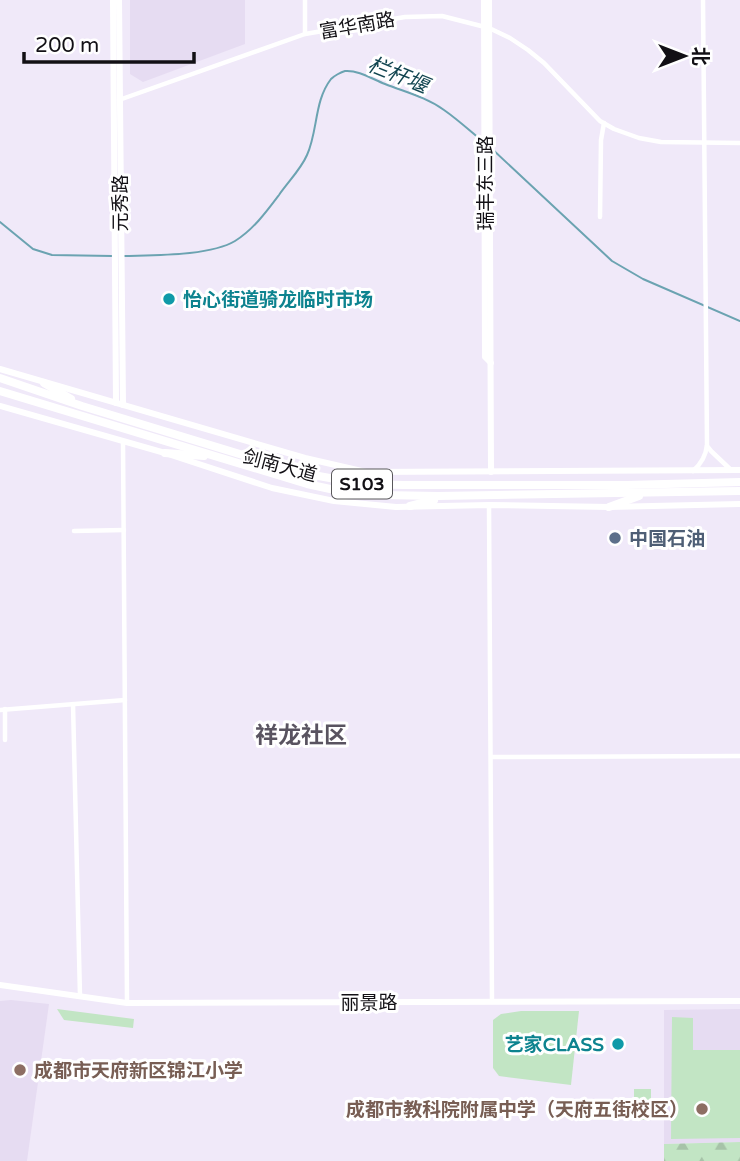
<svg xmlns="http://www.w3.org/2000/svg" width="740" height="1161" viewBox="0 0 740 1161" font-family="'Varela Round','Noto Sans SC',sans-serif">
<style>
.built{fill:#e6dcf2}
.green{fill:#c2e5c4}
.forest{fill:url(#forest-firs)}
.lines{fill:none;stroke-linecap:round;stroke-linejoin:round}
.stream{stroke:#6ba3b1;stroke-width:2}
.street{stroke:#fff;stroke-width:4.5}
.secondary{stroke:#fff;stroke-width:6}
.highway{stroke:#fff;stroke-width:8}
.culture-dot{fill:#0f9aa8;stroke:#fff;stroke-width:2.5}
.service-dot{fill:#5c6f8a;stroke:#fff;stroke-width:2.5}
.education-dot{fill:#8d6e63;stroke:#fff;stroke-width:2.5}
.labels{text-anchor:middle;stroke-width:6;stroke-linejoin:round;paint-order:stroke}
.shield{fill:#fff;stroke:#59585b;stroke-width:2}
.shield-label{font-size:18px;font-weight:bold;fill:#121015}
.street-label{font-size:19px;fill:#121015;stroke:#fff}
.culture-label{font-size:19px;font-weight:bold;fill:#0d838f;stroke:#fff;text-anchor:start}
.service-label{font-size:19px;font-weight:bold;fill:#4e5e75;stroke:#fff;text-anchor:start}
.education-label{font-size:19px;font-weight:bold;fill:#785e54;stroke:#fff;text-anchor:start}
.water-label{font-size:21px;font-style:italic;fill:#124550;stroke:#fff}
.quarter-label{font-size:23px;font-weight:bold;fill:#595360;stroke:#fff}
</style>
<defs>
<pattern id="forest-firs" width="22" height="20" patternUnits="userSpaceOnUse" patternTransform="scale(1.75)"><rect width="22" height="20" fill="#c2e5c4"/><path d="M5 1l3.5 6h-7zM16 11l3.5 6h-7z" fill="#a6c3a8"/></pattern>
</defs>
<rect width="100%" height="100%" fill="#f0e9f9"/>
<!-- built -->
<g class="built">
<path d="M130 0H245V44L143 82 130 74Z"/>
<path d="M11 1000 49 1004 27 1161H0V1001Z"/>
<path d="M740 1009V1142L664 1144V1010Z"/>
</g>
<!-- green -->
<g class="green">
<path d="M57 1009 134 1019 133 1028 64 1020Z"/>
<path d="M521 1011H579L571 1085 499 1076 493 1068V1020L501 1014Z"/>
<path d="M672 1017 693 1018V1050H740V1138L671 1139Z"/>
<rect x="634" y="1089" width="17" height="31"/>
</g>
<!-- forest -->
<path class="forest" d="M740 1142V1161H664V1144Z"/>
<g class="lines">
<!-- stream -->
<g class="stream">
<path d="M491 148 612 261 643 279 740 321"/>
<path d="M0 222 33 249 52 255 112 256"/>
<path d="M124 256C154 255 210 256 235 241 253 230 267 211 279 195 288 182 301 169 307 155 318 131 314 101 331 79 334 76 341 72 345 71 359 70 372 79 385 84 405 92 426 97 444 110 457 119 469 130 481 140"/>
</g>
<!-- street -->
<g class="street">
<path d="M305 34V0"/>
<path d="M119 100 305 34 405 17 442 16 489 28 510 38 528 50 544 63 600 121 614 129 639 138 661 142 740 143"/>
<path d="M600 217 601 140 604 123"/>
<path d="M123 442 127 1003"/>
<path d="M707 446 711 451 730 469"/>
<path d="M693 471C701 464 706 455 707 445L703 0"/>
<path d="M489 505 492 1002"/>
<path d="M74 531 124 530"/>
<path d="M73 704 80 996"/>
<path d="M0 710 125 700"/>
<path d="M5 740V709"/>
<path d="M491 757 740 756"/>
</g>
<!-- secondary -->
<g class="secondary">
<path d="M113 0 116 403"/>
<path d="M119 0 123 405"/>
<path d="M484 0 485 357 491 363"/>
<path d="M489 0 491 472"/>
<path d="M0 369 305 458 366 472 740 470"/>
<path d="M0 406 165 453 272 488 334 501 396 507 489 505 609 507 740 504"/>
<path d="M0 985 127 1003 740 1001"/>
</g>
<!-- highway -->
<g class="highway">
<path d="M0 378 82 406 302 473 363 484 404 485H627L740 482"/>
<path d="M44 383 71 399"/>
<path d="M0 391 307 484 344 492 382 495 438 496 740 491"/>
<path d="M165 453 204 456"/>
<path d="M410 506 434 500"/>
<path d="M609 507 639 496"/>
</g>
</g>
<!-- markers -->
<g class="culture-dot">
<circle cx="169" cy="299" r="7"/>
<circle cx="618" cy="1044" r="7"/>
</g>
<circle class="service-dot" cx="615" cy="538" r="7"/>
<g class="education-dot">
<circle cx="20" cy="1070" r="7"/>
<circle cx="702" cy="1109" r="7"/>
</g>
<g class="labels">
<!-- shield labels -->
<rect class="shield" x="332" y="469.5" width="60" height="29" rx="5"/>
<g class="shield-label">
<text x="362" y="490">S103</text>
</g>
<!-- street labels -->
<g class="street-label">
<text transform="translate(357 25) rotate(-10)" y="7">富华南路</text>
<text transform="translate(485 183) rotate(-90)" y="7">瑞丰东三路</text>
<text transform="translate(120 203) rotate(-90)" y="7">元秀路</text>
<text transform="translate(280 465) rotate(15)" y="7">剑南大道</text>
<text x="369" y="1009">丽景路</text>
</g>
<!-- culture labels -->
<g class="culture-label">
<text x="183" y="306">怡心街道骑龙临时市场</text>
<text x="604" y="1051" text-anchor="end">艺家CLASS</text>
</g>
<!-- service labels -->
<g class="service-label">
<text x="629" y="545">中国石油</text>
</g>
<!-- education labels -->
<g class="education-label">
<text x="34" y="1077">成都市天府新区锦江小学</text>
<text x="688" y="1116" text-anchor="end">成都市教科院附属中学（天府五街校区）</text>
</g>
<!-- water labels -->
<g class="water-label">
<text transform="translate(398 75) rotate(22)" y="7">栏杆堰</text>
</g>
<!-- quarter labels -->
<g class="quarter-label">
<text x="301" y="743">祥龙社区</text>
</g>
</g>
<!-- north arrow -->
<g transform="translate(684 56) rotate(90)" stroke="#ffffff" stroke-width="5" paint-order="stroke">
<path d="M0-5L12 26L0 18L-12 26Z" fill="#121015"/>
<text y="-10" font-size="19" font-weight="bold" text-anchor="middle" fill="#121015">北</text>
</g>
<!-- scale -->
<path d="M24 52v10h170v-10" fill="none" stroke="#121015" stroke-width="3.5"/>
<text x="35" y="52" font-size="21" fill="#121015" stroke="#ffffff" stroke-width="5" paint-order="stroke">200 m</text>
</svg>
